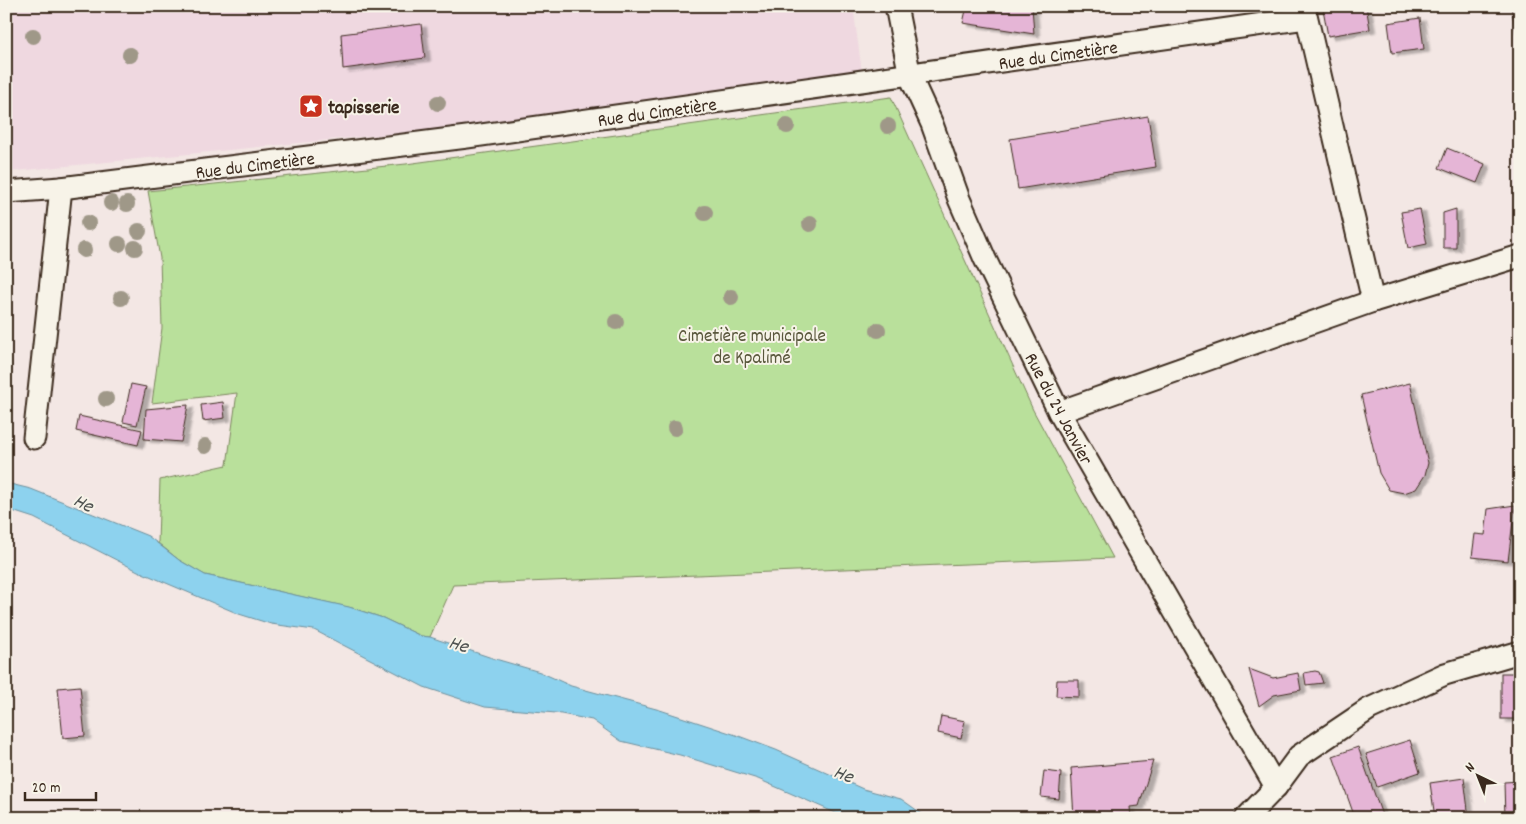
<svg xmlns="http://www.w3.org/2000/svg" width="1526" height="824" viewBox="0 0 1526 824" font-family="Dekko,sans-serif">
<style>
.built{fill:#efd8e0}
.green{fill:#b9e09b;stroke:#7a855c}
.water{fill:#8dd2ee;stroke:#6c8f9b}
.building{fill:#e5b5d6;stroke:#3b2a1e;filter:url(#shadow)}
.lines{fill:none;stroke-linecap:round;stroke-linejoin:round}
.street-casing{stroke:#3b2a1e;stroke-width:25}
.street{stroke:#f7f3e8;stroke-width:21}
.tree{fill:#9f9888}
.labels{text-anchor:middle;stroke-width:4;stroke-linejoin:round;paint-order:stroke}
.street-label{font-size:19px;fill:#3b2a1e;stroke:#f7f3e8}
.poi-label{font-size:19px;font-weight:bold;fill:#3b2a1e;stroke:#f7f3e8;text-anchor:start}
.park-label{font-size:19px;fill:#5a583d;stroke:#f7f3e8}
.water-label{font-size:20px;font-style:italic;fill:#505452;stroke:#f7f3e8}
</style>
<defs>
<filter id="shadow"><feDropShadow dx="5.5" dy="3" stdDeviation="1" flood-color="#0004"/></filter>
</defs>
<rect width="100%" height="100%" fill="#f3e7e4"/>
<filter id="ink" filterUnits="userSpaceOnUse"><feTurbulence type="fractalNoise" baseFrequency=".02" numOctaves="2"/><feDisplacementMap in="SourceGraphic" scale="10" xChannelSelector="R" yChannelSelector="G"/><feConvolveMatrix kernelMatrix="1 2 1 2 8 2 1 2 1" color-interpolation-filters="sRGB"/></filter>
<g filter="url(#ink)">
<!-- built -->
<path class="built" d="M6 6H853L864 87 6 172Z"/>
<!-- green -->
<path class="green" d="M891 97 1033 410 1113 558 453 585 430 637 421 636 383 618 352 608 205 575 179 560 158 543 160 480 227 465 237 393 152 403 162 328 160 258 148 191 406 164Z"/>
<!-- water -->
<path class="water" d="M6 483 31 489 148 536 179 560 205 575 349 607 383 618 421 636 430 637 492 658 540 672 571 686 660 710 736 735 776 750 863 789 901 799 928 818H847L758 779 680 755 621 741 592 720 556 713 485 707 424 687 314 630 271 624 239 614 138 571 34 518 6 509Z"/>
<!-- building -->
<g class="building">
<path d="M967 6H1032L1034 34 963 23Z"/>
<path d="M1341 6H1366L1370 29 1328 36 1323 9Z"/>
<path d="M1511 6H1520V48H1519Z"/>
<path d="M1420 18 1424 49 1392 53 1388 23Z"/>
<path d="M421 24 425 58 343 69 341 34Z"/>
<path d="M1148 116 1156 167 1018 189 1010 139Z"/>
<path d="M1447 148 1485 164 1477 183 1439 168Z"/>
<path d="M1420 209 1427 244 1408 248 1401 212Z"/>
<path d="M1456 209V248H1443V213Z"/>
<path d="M1410 383 1428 463 1425 475 1416 489 1404 493 1389 490 1379 473 1361 395Z"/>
<path d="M131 384 146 387 137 425 123 422Z"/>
<path d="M223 402 225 418 203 421 201 405Z"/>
<path d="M188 405 181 442 144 439 146 409Z"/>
<path d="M79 416 142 430 138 445 76 431Z"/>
<path d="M1515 505 1508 561 1472 557 1475 534 1485 535 1488 509Z"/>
<path d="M1249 669 1273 678 1298 673 1301 690 1274 695 1259 706Z"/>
<path d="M1315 671 1319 672 1323 683 1306 685 1304 673Z"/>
<rect x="1501" y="673" width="19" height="46"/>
<path d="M1057 680H1079V697L1056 696Z"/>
<path d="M80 686 85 736 63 738 58 688Z"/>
<path d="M941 716 965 721 961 738 938 733Z"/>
<path d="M1410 740 1420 772 1377 787 1366 754Z"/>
<path d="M1358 747 1383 818H1355L1333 756Z"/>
<path d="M1153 761 1139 806 1130 807 1131 818H1074L1071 768Z"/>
<path d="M1044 771 1061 773 1059 799 1041 797Z"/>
<path d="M1464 778 1469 818H1435L1430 783Z"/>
<path d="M1520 781V818H1505L1504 782Z"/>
</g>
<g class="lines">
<!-- street casing -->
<g class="street-casing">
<g id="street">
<path d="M896 6 910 76 932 124 959 199 985 259 1059 412 1276 787"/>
<path d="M1304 6 1373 301"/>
<path d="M6 192 61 188 467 137 1306 18"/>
<path d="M1059 412 1373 301 1520 256"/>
<path d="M34 438 61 188"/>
<path d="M1246 818 1276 787 1299 756 1369 709 1445 674 1520 652"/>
</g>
</g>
<!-- street -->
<use href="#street" class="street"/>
</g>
<!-- trees -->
<g class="tree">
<circle cx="33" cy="36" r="8"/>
<circle cx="130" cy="55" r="8"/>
<circle cx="438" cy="103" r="8"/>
<circle cx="787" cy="126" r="8"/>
<circle cx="888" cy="126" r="8"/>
<circle cx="111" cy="203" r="8"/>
<circle cx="127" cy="204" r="8"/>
<circle cx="705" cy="213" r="8"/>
<circle cx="88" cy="223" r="8"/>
<circle cx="810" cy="224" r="8"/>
<circle cx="139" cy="231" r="8"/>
<circle cx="119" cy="244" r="8"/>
<circle cx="135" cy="248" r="8"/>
<circle cx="84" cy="250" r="8"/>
<circle cx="731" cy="297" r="8"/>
<circle cx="121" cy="298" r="8"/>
<circle cx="616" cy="322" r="8"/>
<circle cx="878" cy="330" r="8"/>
<circle cx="106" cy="399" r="8"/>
<circle cx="675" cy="428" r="8"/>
<circle cx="205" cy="446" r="8"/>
</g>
</g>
<!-- icons -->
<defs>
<g id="sight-square" transform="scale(1.25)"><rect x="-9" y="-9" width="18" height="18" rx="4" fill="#c8321e" stroke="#f7f3e8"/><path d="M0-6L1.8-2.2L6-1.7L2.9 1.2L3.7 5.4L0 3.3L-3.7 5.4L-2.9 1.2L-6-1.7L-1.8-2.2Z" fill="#fff"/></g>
</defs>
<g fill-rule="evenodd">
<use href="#sight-square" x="311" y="106"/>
</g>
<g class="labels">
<!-- street labels -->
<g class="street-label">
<text transform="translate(1058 54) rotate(-8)" y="7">Rue du Cimetière</text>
<text transform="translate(657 111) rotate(-8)" y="7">Rue du Cimetière</text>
<text transform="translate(255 164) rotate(-7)" y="7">Rue du Cimetière</text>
<text transform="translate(1060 408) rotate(62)" y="7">Rue du 24 Janvier</text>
</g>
<!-- poi labels -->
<g class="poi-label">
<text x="328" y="113">tapisserie</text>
</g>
<!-- park labels -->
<g class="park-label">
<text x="752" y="341">Cimetière municipale<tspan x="752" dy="22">de Kpalimé</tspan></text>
</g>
<!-- water labels -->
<g class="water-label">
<text transform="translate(84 502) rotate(27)" y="7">He</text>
<text transform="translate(459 643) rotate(17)" y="7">He</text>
<text transform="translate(844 773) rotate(21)" y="7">He</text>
</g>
</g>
<!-- margin -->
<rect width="1526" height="824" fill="none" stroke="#f7f3e8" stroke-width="25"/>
<rect x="12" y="12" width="1501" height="799" fill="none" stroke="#3b2a1e" stroke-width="2" filter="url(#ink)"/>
<!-- north arrow -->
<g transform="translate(1478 776) rotate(317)" stroke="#f7f3e8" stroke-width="4" paint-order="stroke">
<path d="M0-4L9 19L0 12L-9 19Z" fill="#3b2a1e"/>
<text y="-8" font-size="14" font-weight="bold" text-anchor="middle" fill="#3b2a1e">N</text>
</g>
<!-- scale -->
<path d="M25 792v8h71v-8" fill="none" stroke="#3b2a1e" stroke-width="2.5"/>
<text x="32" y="792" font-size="15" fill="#3b2a1e" stroke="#f7f3e8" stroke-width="4" paint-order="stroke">20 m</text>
</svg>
